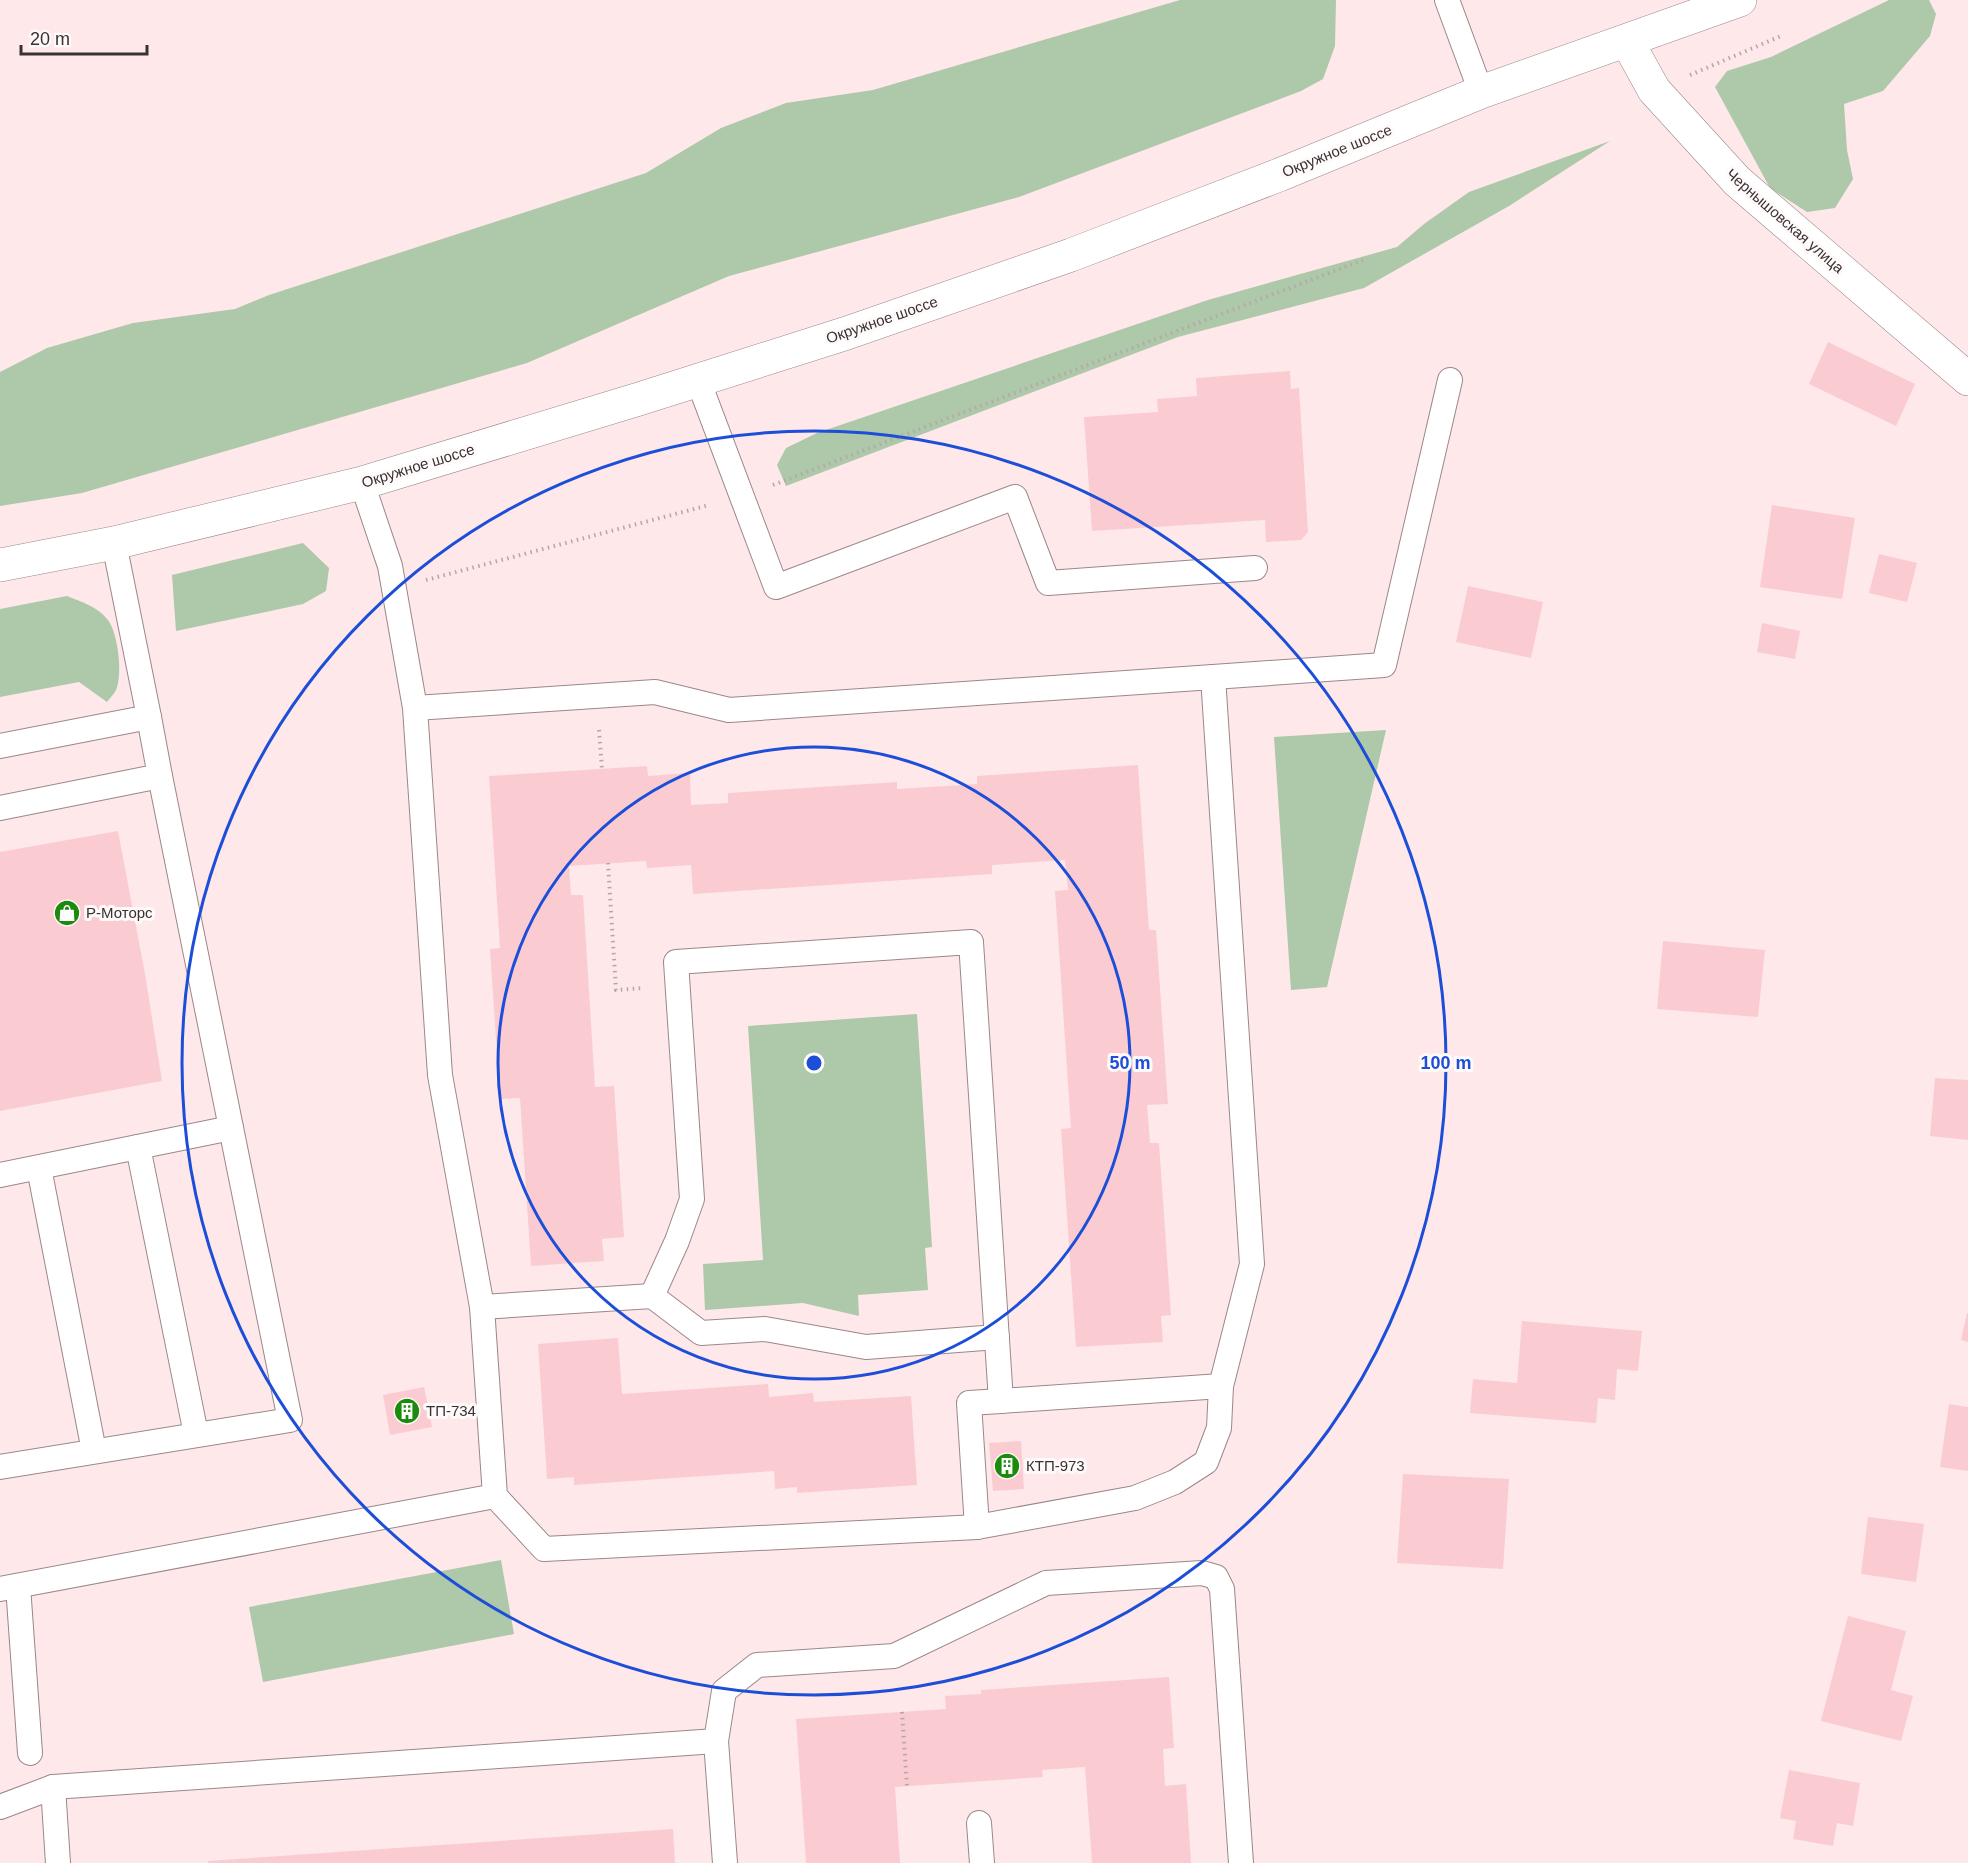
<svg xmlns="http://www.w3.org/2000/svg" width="1968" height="1863" viewBox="0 0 1968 1863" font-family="Helvetica,sans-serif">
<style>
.green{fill:#aec8aa}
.building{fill:#faccd2}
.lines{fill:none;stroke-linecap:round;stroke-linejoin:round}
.lane-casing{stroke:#9b8789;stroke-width:26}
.street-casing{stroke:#9b8789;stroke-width:34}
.primary-casing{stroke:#9b8789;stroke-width:34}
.path{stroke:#b7a6a7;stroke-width:4;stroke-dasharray:1.5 4.5;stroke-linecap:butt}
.lane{stroke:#fff;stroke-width:24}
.street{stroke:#fff;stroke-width:33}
.primary{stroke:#fff;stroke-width:33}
.ring{fill:none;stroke:#1d4ed8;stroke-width:3}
.labels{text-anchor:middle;stroke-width:6;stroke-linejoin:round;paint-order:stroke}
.street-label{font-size:15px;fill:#393132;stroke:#fffafa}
.poi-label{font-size:15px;fill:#393132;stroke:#fffafa;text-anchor:start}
.centre{fill:#1d4ed8;stroke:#fffafa;stroke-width:3}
.ring-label{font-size:18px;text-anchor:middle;font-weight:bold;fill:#1d4ed8;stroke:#fffafa;stroke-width:6;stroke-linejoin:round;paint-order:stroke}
</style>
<rect width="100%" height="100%" fill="#fee8ea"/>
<!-- green -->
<g class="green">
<path d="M1180 0H1336L1335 46 1323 79 1301 91 1019 197 729 276 527 363 82 493 0 506V372L47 348 133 323 235 309 269 295 646 173 721 128 786 103 873 90Z"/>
<path d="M1889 0H1929L1936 14 1930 36 1883 91 1844 104 1847 150 1853 179 1835 208 1807 212 1770 188 1715 87 1727 71 1771 57Z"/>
<path d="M1610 141 1509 206 1364 288 1178 337 786 486 777 465 786 448 817 433 1208 300 1397 247 1424 224 1469 192Z"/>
<path d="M303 543 329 568 326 591 303 604 176 631 172 575Z"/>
<path d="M67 596C82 602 98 607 108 620 118 633 123 675 116 690 114 694 110 698 107 702L79 682 0 697V609Z"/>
<path d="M1386 730 1327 987 1291 990 1274 737Z"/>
<path d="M917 1014 932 1247 925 1248 928 1290 858 1295 859 1316 803 1303 705 1310 703 1264 763 1260 748 1026Z"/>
<path d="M501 1560 514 1634 263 1682 249 1607Z"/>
</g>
<!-- building -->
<g class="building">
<path d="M1828 342 1915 384 1896 426 1809 384Z"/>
<path d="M1290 371 1291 389 1299 388 1308 532 1301 540 1266 542 1265 520 1092 531 1084 417 1158 412 1157 399 1197 396 1196 378Z"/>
<path d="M1772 505 1855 518 1842 599 1760 587Z"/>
<path d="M1879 554 1917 563 1907 602 1869 593Z"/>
<path d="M1468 586 1543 602 1531 658 1456 642Z"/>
<path d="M1762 623 1800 631 1795 659 1757 652Z"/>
<path d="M1138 765 1149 930H1156L1168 1104 1147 1105 1150 1143H1159L1171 1315 1161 1316 1163 1342 1076 1347 1061 1129 1071 1128 1055 891 1068 890 1065 860 992 865V874L693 894 691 865 647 868 646 861 569 866 571 895H583L595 1087 614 1086 624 1237 602 1239 604 1261 531 1266 520 1098 500 1099 490 949 500 948 489 776 647 766 648 776 690 773 691 805 728 803V793L897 782V789L977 784V776Z"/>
<path d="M118 831 145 974 162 1081 0 1111V852Z"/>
<path d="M1663 941 1765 950 1758 1017 1657 1009Z"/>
<path d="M1935 1078 1968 1080V1140L1930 1136Z"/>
<path d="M1967 1313H1968V1342L1961 1340Z"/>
<path d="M1522 1321 1642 1331 1638 1371 1617 1369 1615 1400 1598 1398 1596 1423 1470 1413 1473 1379 1517 1383Z"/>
<path d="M618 1338 622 1394 768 1384 769 1397 813 1393 814 1402 911 1396 917 1485 797 1493V1487L775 1489 774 1471 574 1485V1477L547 1479 538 1344Z"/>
<path d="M424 1387 432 1427 390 1435 383 1395Z"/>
<path d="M1949 1404 1968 1407V1471L1940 1467Z"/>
<path d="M1021 1441 1024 1489 993 1491 989 1443Z"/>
<path d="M1403 1474 1509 1479 1503 1569 1397 1563Z"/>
<path d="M1868 1517 1924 1524 1916 1582 1861 1574Z"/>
<path d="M1848 1616 1906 1631 1891 1690 1913 1696 1901 1741 1821 1721Z"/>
<path d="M1169 1677 1174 1748 1163 1749 1165 1786 1186 1784 1191 1863H1092L1085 1767 1042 1770 1043 1777 895 1787 900 1863H806L796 1719 946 1709 945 1696 981 1694V1690Z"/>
<path d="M1789 1770 1860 1783 1853 1826 1837 1823 1833 1846 1793 1839 1796 1821 1780 1818Z"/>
<path d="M673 1829 675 1863H208V1861Z"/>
</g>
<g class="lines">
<!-- lane casing -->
<g class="lane-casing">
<g id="lane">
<path d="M1447 0 1481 92"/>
<path d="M698 380 776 587 1015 497 1048 583 1255 568"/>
<path d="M362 483 390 566 415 708 440 1075 482 1307 495 1496 544 1549 977 1527 1135 1498 1175 1482 1206 1462 1219 1428 1221 1386 1252 1264 1213 677 729 710 655 692 415 708"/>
<path d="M1213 677 1384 665 1450 380"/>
<path d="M0 746 149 717 114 543"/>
<path d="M0 808 160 776 149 717"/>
<path d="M138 1147 196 1434"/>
<path d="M39 1168 94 1451"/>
<path d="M0 1175 231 1128"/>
<path d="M652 1296 677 1241 692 1199 676 962 971 942 1001 1401 1221 1386"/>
<path d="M482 1307 652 1296 701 1333 765 1329 866 1347 997 1337"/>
<path d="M0 1467 290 1420 160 776"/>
<path d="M977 1527 969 1403 1001 1401"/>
<path d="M18 1586 30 1753"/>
<path d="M0 1589 495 1496"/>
<path d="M53 1787 58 1863"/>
<path d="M0 1807 53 1787 716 1741"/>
<path d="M979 1823 982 1863"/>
<path d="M725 1863 716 1741 724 1691 757 1665 894 1656 1046 1583 1202 1573 1216 1577 1222 1589 1241 1863"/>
</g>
</g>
<!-- street casing -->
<g class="street-casing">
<path id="street" d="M1627 41 1654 90 1737 181 1968 379"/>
</g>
<!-- primary casing -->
<g class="primary-casing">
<path id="primary" d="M0 565 114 543 362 483 639 399 847 333 1071 255 1279 175 1481 92 1740 0"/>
</g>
<!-- path -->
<g class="path">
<path d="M1690 75 1781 36"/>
<path d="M773 485 1363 260"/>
<path d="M426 580 709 505"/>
<path d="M599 730 602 769"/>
<path d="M608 863 616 990 644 988"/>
<path d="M902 1712 907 1786"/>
</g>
<!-- lane -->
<use href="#lane" class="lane"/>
<!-- street -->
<use href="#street" class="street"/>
<!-- primary -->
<use href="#primary" class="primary"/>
</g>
<!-- distance rings -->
<g class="ring">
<circle cx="814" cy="1063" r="316"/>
<circle cx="814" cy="1063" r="632"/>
</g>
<!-- icons -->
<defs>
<g id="shop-disc" transform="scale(1.35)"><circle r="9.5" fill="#1c8b0d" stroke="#fffafa"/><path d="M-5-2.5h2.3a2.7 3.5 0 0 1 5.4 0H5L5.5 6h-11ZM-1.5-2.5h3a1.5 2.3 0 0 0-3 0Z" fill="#fff"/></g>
<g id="building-disc" transform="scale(1.35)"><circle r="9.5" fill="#1c8b0d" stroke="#fffafa"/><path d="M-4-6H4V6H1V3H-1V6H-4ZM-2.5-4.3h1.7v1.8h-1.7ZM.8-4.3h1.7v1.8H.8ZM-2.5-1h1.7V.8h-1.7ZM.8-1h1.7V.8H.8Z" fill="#fff"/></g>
</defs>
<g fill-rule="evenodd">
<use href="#shop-disc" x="67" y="913"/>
<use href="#building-disc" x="407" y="1411"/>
<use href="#building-disc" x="1007" y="1466"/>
</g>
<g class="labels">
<!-- street labels -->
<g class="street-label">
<text transform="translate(1337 151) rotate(-22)" y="5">Окружное шоссе</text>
<text transform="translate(1785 221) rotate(41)" y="5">Чернышовская улица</text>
<text transform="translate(882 320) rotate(-19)" y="5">Окружное шоссе</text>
<text transform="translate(418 466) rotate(-17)" y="5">Окружное шоссе</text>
</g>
<!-- poi labels -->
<g class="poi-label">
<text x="86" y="918">Р-Моторс</text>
<text x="426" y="1416">ТП-734</text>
<text x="1026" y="1471">КТП-973</text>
</g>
</g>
<circle cx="814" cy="1063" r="9" class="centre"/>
<g class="ring-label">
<text x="1130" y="1069">50 m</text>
<text x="1446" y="1069">100 m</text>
</g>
<!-- scale -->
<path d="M21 45v9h126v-9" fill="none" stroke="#393132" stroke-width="3"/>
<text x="30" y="45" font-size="18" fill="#393132" stroke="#fffafa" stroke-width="4.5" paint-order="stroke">20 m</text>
</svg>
